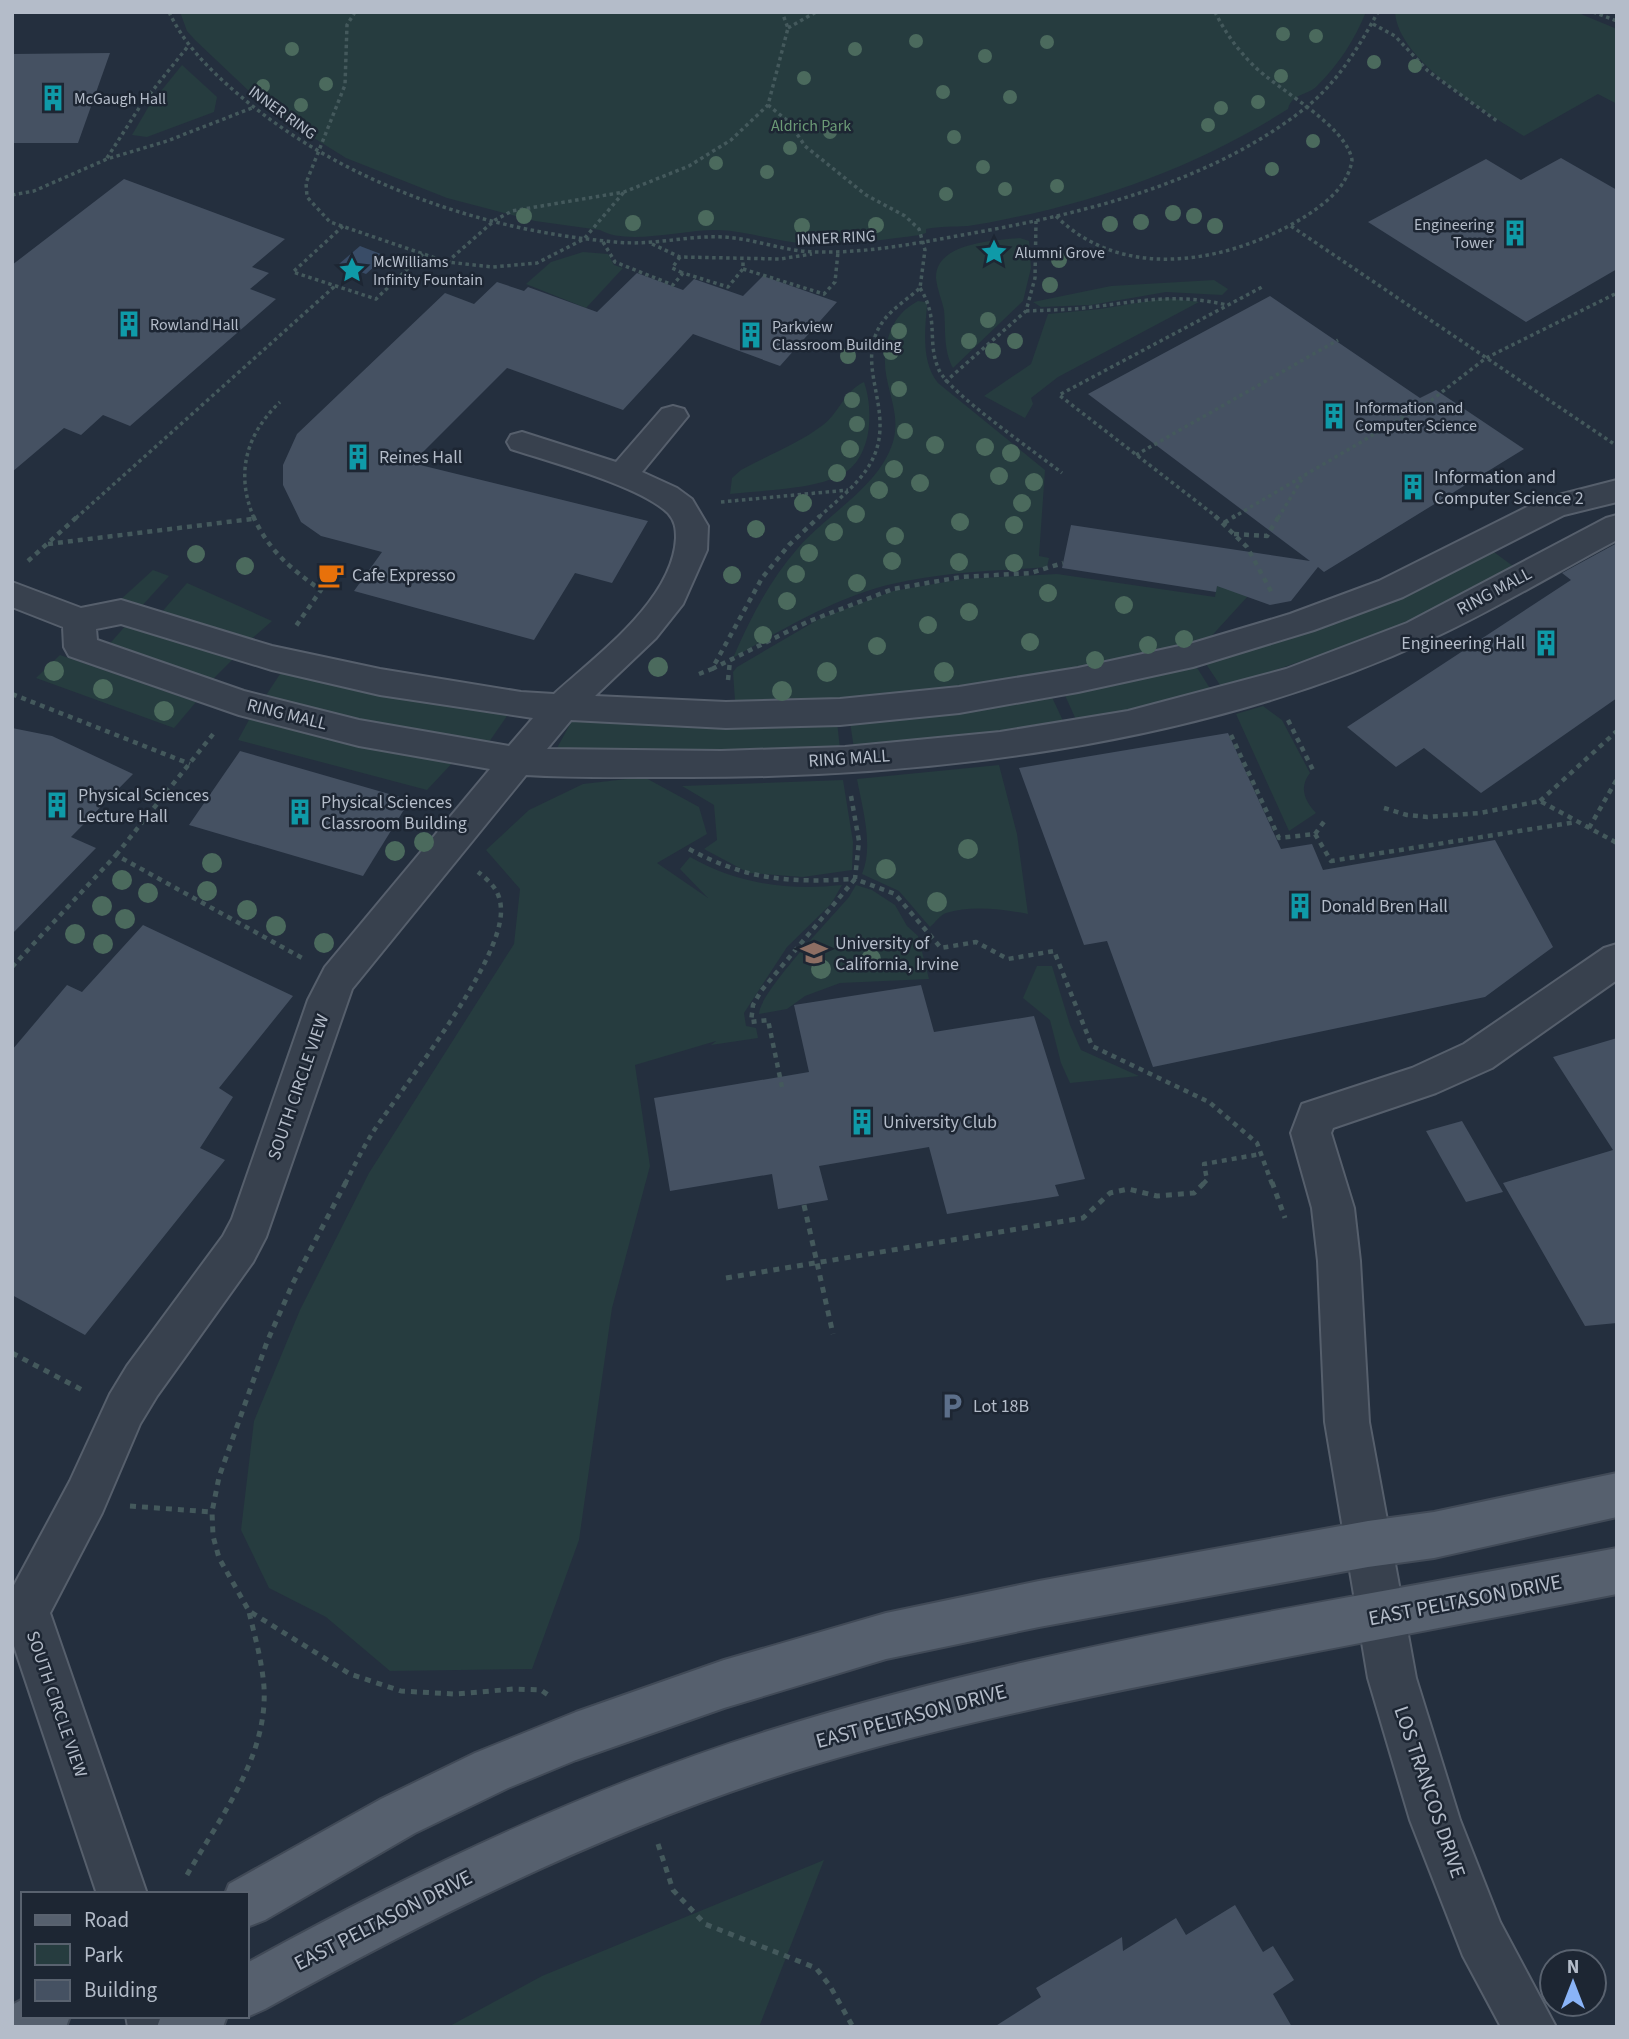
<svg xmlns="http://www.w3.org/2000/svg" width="1629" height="2039" viewBox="0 0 1629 2039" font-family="'Source Sans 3',sans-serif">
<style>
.green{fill:#263c3f}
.water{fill:#394c67}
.building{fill:#455162}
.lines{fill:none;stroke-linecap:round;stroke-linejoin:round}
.minor-casing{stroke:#565f6c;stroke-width:4}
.major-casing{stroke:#414a57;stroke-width:4}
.path-far2{stroke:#44595c;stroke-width:3.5;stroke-dasharray:3.5 3.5;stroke-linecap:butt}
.path-far1{stroke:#44595c;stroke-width:4.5;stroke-dasharray:5 5;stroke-linecap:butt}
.path{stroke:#44595c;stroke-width:5;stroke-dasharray:6 6;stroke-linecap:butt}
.minor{fill:#38414e;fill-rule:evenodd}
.major{fill:#56606e;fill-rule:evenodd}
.tree{fill:#4b6a5d}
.labels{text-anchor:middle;stroke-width:5;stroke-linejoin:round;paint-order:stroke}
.far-poi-label{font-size:16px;fill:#b4bcc9;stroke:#1d2633;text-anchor:start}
.far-street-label{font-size:16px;fill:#b4bcc9;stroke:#1d2633}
.far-park-label{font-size:16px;fill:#6b9a76;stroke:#1d2633}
.poi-label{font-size:18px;fill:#b4bcc9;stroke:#1d2633;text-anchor:start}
.street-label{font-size:18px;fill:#b4bcc9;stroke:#1d2633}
.near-street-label{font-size:21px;fill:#b4bcc9;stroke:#1d2633}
</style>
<rect width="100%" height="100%" fill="#242f3e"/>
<!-- green -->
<g class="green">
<path d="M180 12H1366C1354 41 1339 64 1317 86 1307 96 1292 93 1288 109 1203 163 1110 198 1011 218 997 221 982 224 968 226 954 227 941 226 926 229V233L920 235C883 240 845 245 808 244 777 242 748 231 718 230 685 229 628 246 600 230L535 221 447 198 346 158 269 110 195 40 187 31Z"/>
<path d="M1395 12H1576L1617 29V104L1598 94 1524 136C1486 112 1398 61 1395 12Z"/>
<path d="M182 65 217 97 214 112 147 137 132 135 149 106Z"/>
<path d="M1020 238 1029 241 1031 268 1023 301 953 368C943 349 946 331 944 310 942 300 937 289 936 278 935 243 994 240 1020 238Z"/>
<path d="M583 252 608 254 614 265 623 268 586 308 526 284 551 262Z"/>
<path d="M1214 280 1228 289 1222 295 1166 292 1091 305 1041 307 1033 302 1111 286Z"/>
<path d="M1167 298 1199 302 1058 377 1031 398 1033 404 1025 418 984 396 1031 364 1048 314 1100 309Z"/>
<path d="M918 301 925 302 927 305C925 330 921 362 938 383L1045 470 1039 556 1049 558 1047 567C996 571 942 572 892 584 836 597 783 629 733 658 750 619 769 581 798 548 827 514 879 487 893 442 904 403 873 377 890 332 896 317 904 309 918 301Z"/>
<path d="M864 382C869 397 870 409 869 425 868 441 861 462 846 472 819 490 762 490 730 494L732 478 741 470C768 455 798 444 823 425 840 412 844 391 864 382Z"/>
<path d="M1487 547 1517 569 1449 604 1378 635 1222 688 1204 661Z"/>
<path d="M153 570 169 576 140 608 119 601Z"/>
<path d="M1057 574 1215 597 1217 584 1248 596 1207 641 1077 670 856 700 742 705 735 701 733 672 737 667 819 619 893 591 963 579Z"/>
<path d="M187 583 272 621 249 641 160 614Z"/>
<path d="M127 624 233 659 208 684 106 648Z"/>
<path d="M60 655 196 702 174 728 36 678Z"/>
<path d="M1194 663 1211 690 1077 722 1064 693Z"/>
<path d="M282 671 393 695 509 713 489 742 372 724 263 700Z"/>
<path d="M1051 695 1064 723 1012 733 854 749 850 722Z"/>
<path d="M1263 706 1282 720 1310 773C1299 787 1304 800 1316 813L1289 831 1236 714Z"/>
<path d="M574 717 837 721 840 749 769 752 557 748Z"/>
<path d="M250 718 401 751 456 759 427 790 238 740Z"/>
<path d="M999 765 1017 834 1028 914C1003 909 971 905 946 913 940 915 935 923 930 927L899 891 862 874C874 846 862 807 857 779Z"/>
<path d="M644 777 699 807 707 834 657 863 708 898 680 869 690 857C738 884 788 891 842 885L831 904 787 947 744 1013 746 1026 756 1028 758 1038 711 1045 716 1041 635 1065 650 1166 612 1308 579 1540 532 1669 390 1671 326 1617 269 1588 241 1530 254 1421 300 1310 369 1173 514 944 520 889 486 850 529 810 583 784Z"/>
<path d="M843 780 853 842 852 870 803 877 749 873 704 849 717 840 714 805 682 786Z"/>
<path d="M856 885 872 890 895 905 907 926 918 936 929 979 840 983 805 996 787 1009 759 1014C759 993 832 917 849 897Z"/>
<path d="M1037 966H1052L1070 1025 1081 1050 1139 1076 1070 1083 1061 1063 1050 1020 1023 998Z"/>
<path d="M824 1860 759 2027H448L542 1976Z"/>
</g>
<!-- water -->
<path class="water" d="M360 246 386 256 366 274 339 264Z"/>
<!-- building -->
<g class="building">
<path d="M110 53 78 143H12V54Z"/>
<path d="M1561 158 1617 190V269L1526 322 1368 222 1486 159 1521 180Z"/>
<path d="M124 179 285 239 252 267 269 273 250 289 276 299 130 426 103 415 81 435 64 428 12 472V265Z"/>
<path d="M637 273 683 290 694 279 743 296 763 276 837 302 780 366 693 334 623 410 507 368 412 463 648 521 612 583 575 573 534 640 354 591 382 552 321 536 301 522 283 485V465L297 434 445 293 474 304 497 282 524 291 528 287 597 312Z"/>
<path d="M1270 296 1420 398 1436 390 1524 449 1324 572 1318 567 1291 601 1270 605 1217 586 1216 592 1062 568 1071 525 1310 561 1088 394Z"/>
<path d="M1617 543V698L1481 793 1424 748 1396 767 1347 727 1571 580 1562 573Z"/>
<path d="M12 728 52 736 133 774 71 837 96 848 12 934Z"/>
<path d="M1228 733 1281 849 1312 844 1323 870 1495 840 1553 947 1485 997 1153 1067 1107 941 1084 945 1019 768Z"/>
<path d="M240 751 410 800 363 876 189 825Z"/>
<path d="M143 925 293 996 219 1088 233 1097 200 1148 225 1160 85 1335 12 1295V1050L67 985 82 992Z"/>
<path d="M921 985 934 1032 1034 1016 1085 1179 1055 1185 1059 1196 947 1214 929 1147 819 1166 828 1200 778 1209 772 1174 670 1191 654 1098 809 1072 794 1005Z"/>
<path d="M1617 1038V1323L1585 1326 1503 1183 1613 1150 1553 1057Z"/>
<path d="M1462 1121 1503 1192 1466 1202 1426 1131Z"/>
<path d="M1235 1905 1263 1952 1273 1946 1294 1980 1273 1994 1292 2027H994L1041 1997 1036 1988 1122 1937 1123 1951 1176 1918 1186 1935Z"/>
</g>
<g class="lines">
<!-- minor casing -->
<g class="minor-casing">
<g id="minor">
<path d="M673 406 684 409 688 416 642 472 677 488 692 499 708 526 707 550 683 604 656 638 595 696 726 702 840 699 959 687 1078 668 1193 643 1290 614 1379 581 1543 499 1617 480V502L1564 515 1403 597 1314 630 1193 667 1078 692 959 713 840 725 726 728 571 720 547 749 721 751 845 747 1000 732 1128 711 1286 669 1407 623 1606 518 1617 515V540C1555 573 1494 610 1431 639 1198 747 922 779 668 777 621 777 573 778 526 775L352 989 266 1237 253 1262 157 1396 140 1424 102 1513 50 1613 147 1894H97L12 1640V1589L70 1481 110 1394 127 1366 223 1236 232 1219 308 1000 325 967 490 769 359 746 239 715 69 656 64 647 63 627 12 607V582L81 608 121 600 272 646 380 669 521 692 554 694C597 655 673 600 676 538 676 528 675 521 668 513 640 486 551 462 511 449L507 442 511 435 522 432 616 462 662 409ZM121 624 272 670 380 695 533 718 509 746 359 720 244 691 97 640 96 629Z"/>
<path d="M1617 944V980L1492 1068 1436 1093 1333 1128 1331 1133 1354 1208 1360 1261 1369 1422 1416 1678 1460 1820 1500 1922 1556 2027H1501L1463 1956 1410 1820 1368 1678 1325 1422 1318 1261 1312 1208 1291 1133 1302 1104 1412 1068 1464 1044 1604 948Z"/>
<path d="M126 2016H178L180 2027H128Z"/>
</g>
</g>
<!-- major casing -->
<g class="major-casing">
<g id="major">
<path d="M1617 1473V1517L1434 1558 1368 1567 1039 1627 886 1659 724 1708 576 1760 508 1788 415 1833 265 1920 247 1927V1894H225L229 1884 381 1799 475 1753 576 1712 724 1660 886 1613 1039 1581 1368 1521 1434 1512Z"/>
<path d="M1617 1548V1594C1467 1623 1317 1650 1167 1681 1032 1708 896 1737 765 1780 590 1838 426 1920 265 2009L247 2017 245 2016 247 1963C413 1871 587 1788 768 1731 1044 1644 1333 1602 1617 1548Z"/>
<path d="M23 1999V2016H70L66 2027H12V2005Z"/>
<path d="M161 2016H227L223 2027H157Z"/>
</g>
</g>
<!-- path-far2 -->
<g class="path-far2">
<path d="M169 12C185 46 211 71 239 95 343 183 480 230 615 242 654 246 688 235 724 237 757 239 785 252 818 252 869 253 918 243 968 234 1086 213 1214 182 1309 105 1340 79 1359 46 1378 12"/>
<path d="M355 12 347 25 345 85 306 183 307 197 330 222 447 262 493 267 537 263 584 239 624 192"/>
<path d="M1593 12 1617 21"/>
<path d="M1373 24 1395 36 1428 71 1497 121"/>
<path d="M788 28 816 12"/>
<path d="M768 105 789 122 805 146 866 195 905 216 919 229 925 250 920 288C909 298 893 308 884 320 850 365 900 412 870 464 858 485 835 502 818 518"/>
<path d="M107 158 141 105 189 45"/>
<path d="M12 195 34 191 107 159 167 141 252 108"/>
<path d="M1056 216C1124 284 1232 262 1306 216 1327 202 1348 186 1352 160 1346 125 1279 91 1253 65 1237 49 1225 32 1215 12"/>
<path d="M343 226 293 272 376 299 423 254"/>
<path d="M1291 226 1617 446"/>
<path d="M603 242 615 262 673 285 683 273 728 287 743 269V259"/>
<path d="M652 244 680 257 780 259 812 254"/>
<path d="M680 257 672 268 683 273"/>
<path d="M447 262 495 220 512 211 624 192 689 166 731 140 768 105 788 28 782 12"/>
<path d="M743 269 824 294 835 282 838 252"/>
<path d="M920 288C940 320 926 341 939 370 948 392 1038 454 1062 473"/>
<path d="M1026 311C1048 310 1070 310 1092 307 1141 301 1177 293 1227 305"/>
<path d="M945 382 1026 311 1035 278 1036 221"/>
<path d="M1136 455 1338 340"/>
<path d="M721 502 848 490"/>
<path d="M76 518 335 286"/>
<path d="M254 518C235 474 246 434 280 402"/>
<path d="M1218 518 1059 395 1262 287"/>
<path d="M1232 518 1429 402 1486 358 1617 293"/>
<path d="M1278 518 1304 476"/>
</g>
<!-- path-far1 -->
<g class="path-far1">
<path d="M253 516C269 551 291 569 321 590L296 626"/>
<path d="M1215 516 1247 547 1272 593"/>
<path d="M1224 523 1235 516"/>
<path d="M1234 534 1267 536 1279 516"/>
<path d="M48 544 252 519"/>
<path d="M28 561 78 516"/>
<path d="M712 669 807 622 893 589 961 577 1031 573 1063 563"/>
<path d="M699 674 712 669 762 578 789 545 820 516"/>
<path d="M728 680 730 661"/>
<path d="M12 694 190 764"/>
<path d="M1288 720 1313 770"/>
<path d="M1231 735 1279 838 1315 834 1331 861 1576 822"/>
<path d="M851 796 859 841 855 879 895 894 941 948 976 942 1008 959 1054 951 1092 1046 1209 1102 1257 1143 1272 1184"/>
<path d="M1540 801 1617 731"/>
<path d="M1384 808 1407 815 1427 817 1480 813 1540 801 1617 843"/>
<path d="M1589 828 1617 779"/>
<path d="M1315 834 1326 819"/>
<path d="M689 849C747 880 789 883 854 879"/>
<path d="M116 855 214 733"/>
<path d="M12 967 116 855 304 959"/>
<path d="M782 1087 768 1020 751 1022 753 1005 761 991 855 879"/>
<path d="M345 1184C354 1166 363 1148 373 1132 405 1084 501 964 501 911 501 892 492 883 478 872"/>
<path d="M1203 1184 1207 1180 1204 1164 1261 1154"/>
</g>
<!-- path -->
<g class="path">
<path d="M346 1182 293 1283 267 1342 219 1477 212 1512 213 1536 219 1558 249 1611 350 1674 401 1691 455 1694 514 1689 541 1690 551 1697"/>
<path d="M1272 1182 1285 1218"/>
<path d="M804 1205 833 1334"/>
<path d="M726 1278 1083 1218 1110 1193 1128 1189 1157 1196 1194 1193 1205 1182"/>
<path d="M12 1353 86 1392"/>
<path d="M130 1506 212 1512"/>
<path d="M658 1844 673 1890 705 1924 816 1968 830 1986 853 2027"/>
<path d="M187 1875C220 1817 268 1757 264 1687 262 1661 255 1637 249 1612"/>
</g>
<!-- minor -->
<use href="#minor" class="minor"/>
<!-- major -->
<use href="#major" class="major"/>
</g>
<!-- trees -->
<g class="tree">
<circle cx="1283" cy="34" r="7"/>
<circle cx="1316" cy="36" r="7"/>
<circle cx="916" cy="41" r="7"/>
<circle cx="1047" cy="42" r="7"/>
<circle cx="292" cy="49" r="7"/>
<circle cx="855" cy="49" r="7"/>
<circle cx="985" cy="56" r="7"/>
<circle cx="1374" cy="62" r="7"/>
<circle cx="1415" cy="66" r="7"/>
<circle cx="1281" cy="76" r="7"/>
<circle cx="804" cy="78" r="7"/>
<circle cx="326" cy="84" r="7"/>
<circle cx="263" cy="86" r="7"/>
<circle cx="943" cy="92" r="7"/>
<circle cx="1010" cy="97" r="7"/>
<circle cx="1258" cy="102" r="7"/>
<circle cx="301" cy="105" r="7"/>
<circle cx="1221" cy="108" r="7"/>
<circle cx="1208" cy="125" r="7"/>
<circle cx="830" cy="132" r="7"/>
<circle cx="954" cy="137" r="7"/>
<circle cx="1313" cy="141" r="7"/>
<circle cx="790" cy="148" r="7"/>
<circle cx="716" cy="163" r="7"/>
<circle cx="983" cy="167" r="7"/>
<circle cx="1272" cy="169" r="7"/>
<circle cx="767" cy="172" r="7"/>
<circle cx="1057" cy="186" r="7"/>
<circle cx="1005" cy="189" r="7"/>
<circle cx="946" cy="194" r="7"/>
<circle cx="1173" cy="213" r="8"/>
<circle cx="524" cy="216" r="8"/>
<circle cx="1194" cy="216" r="8"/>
<circle cx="706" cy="218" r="8"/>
<circle cx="1141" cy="222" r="8"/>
<circle cx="633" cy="223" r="8"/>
<circle cx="1110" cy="224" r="8"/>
<circle cx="876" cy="225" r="8"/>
<circle cx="802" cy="226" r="8"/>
<circle cx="1215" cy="226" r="8"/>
<circle cx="1059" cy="260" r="8"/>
<circle cx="1050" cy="285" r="8"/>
<circle cx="988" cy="320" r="8"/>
<circle cx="899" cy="331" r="8"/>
<circle cx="969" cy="341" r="8"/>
<circle cx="1015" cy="341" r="8"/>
<circle cx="993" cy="351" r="8"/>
<circle cx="891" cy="352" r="8"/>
<circle cx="848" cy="356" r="8"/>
<circle cx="899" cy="389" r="8"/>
<circle cx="852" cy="400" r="8"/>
<circle cx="857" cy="424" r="8"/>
<circle cx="905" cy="431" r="8"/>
<circle cx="935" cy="445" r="9"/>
<circle cx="985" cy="447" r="9"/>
<circle cx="850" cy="449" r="9"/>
<circle cx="1011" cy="453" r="9"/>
<circle cx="894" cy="469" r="9"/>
<circle cx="837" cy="473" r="9"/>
<circle cx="999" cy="476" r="9"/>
<circle cx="1034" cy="482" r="9"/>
<circle cx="920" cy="483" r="9"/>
<circle cx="879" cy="490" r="9"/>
<circle cx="803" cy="503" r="9"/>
<circle cx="1022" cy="503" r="9"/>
<circle cx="856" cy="514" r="9"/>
<circle cx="960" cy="522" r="9"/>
<circle cx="1014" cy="525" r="9"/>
<circle cx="756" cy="529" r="9"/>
<circle cx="834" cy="532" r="9"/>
<circle cx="895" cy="536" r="9"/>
<circle cx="809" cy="553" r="9"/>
<circle cx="196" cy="554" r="9"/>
<circle cx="892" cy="561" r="9"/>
<circle cx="959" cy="562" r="9"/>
<circle cx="1014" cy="563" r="9"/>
<circle cx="245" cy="566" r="9"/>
<circle cx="796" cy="574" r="9"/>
<circle cx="732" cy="575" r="9"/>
<circle cx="857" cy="583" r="9"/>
<circle cx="1048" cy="593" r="9"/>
<circle cx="787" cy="601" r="9"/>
<circle cx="1124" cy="605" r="9"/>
<circle cx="969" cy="612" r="9"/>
<circle cx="928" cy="625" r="9"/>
<circle cx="763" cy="635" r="9"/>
<circle cx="1184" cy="639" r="9"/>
<circle cx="1030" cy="642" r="9"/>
<circle cx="1148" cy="645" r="9"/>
<circle cx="877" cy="646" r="9"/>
<circle cx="1095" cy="660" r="9"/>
<circle cx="658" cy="667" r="10"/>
<circle cx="54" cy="671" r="10"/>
<circle cx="827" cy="672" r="10"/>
<circle cx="944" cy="672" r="10"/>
<circle cx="103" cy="689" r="10"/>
<circle cx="782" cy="691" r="10"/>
<circle cx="164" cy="711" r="10"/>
<circle cx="424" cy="842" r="10"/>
<circle cx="968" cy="849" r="10"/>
<circle cx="395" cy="851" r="10"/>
<circle cx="212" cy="863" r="10"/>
<circle cx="886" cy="869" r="10"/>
<circle cx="122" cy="880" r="10"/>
<circle cx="207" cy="891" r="10"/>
<circle cx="148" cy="893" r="10"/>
<circle cx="937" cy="902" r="10"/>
<circle cx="102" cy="906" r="10"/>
<circle cx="247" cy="910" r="10"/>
<circle cx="125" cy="919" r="10"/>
<circle cx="276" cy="926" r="10"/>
<circle cx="75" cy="934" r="10"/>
<circle cx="324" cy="943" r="10"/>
<circle cx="103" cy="944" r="10"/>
<circle cx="871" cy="959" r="10"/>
<circle cx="821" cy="969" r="10"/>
</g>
<!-- icons -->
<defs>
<g id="building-bare" transform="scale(2.1)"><path d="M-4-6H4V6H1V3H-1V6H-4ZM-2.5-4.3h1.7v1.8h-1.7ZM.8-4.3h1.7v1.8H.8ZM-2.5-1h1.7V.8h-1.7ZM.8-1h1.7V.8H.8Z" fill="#0f9aa8" stroke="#1d2633" stroke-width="2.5" paint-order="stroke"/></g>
<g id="sight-bare" transform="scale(2.1)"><path d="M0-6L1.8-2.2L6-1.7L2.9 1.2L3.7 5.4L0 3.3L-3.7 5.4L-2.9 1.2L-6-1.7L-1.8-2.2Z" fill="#0f9aa8" stroke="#1d2633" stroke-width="2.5" paint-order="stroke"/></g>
<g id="cafe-bare" transform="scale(2.1)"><path d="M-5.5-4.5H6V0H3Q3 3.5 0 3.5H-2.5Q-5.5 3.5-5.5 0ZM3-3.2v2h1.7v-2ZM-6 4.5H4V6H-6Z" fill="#e8710a" stroke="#1d2633" stroke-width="2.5" paint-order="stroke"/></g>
<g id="university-bare" transform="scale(2.1)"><path d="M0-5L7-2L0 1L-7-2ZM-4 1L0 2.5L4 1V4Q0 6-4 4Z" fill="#8d6e63" stroke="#1d2633" stroke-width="2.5" paint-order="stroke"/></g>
<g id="parking-bare" transform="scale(2.1)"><path d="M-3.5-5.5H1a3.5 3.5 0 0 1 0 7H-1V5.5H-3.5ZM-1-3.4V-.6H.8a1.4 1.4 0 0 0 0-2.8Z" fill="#5c6f8a" stroke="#1d2633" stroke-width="2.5" paint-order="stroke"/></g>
</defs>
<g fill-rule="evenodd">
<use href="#building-bare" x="53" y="98"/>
<use href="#building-bare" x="1515" y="233"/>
<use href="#sight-bare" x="994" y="252"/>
<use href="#sight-bare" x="352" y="270"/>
<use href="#building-bare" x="129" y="324"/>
<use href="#building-bare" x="751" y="335"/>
<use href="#building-bare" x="1334" y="416"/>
<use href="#building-bare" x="358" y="457"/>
<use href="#building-bare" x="1413" y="487"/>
<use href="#cafe-bare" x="331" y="575"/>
<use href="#building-bare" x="1546" y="643"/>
<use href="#building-bare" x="57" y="805"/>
<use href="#building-bare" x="300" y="812"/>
<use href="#building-bare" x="1300" y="906"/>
<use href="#university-bare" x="814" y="953"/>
<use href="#building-bare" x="862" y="1122"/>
<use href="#parking-bare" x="952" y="1406"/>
</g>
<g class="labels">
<!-- far-poi labels -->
<g class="far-poi-label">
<text x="74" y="104">McGaugh Hall</text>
<text x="1494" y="230" text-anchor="end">Engineering<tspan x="1494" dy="18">Tower</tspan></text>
<text x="1015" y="258">Alumni Grove</text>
<text x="373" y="267">McWilliams<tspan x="373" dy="18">Infinity Fountain</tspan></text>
<text x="150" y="330">Rowland Hall</text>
<text x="772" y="332">Parkview<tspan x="772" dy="18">Classroom Building</tspan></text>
<text x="1355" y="413">Information and<tspan x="1355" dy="18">Computer Science</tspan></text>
</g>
<!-- far-street labels -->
<g class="far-street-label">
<text transform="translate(283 112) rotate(36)" y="6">INNER RING</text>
<text transform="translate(836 237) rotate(-3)" y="6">INNER RING</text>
</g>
<!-- far-park labels -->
<g class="far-park-label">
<text x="811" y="131">Aldrich Park</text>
</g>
<!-- poi labels -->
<g class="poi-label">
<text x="379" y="463">Reines Hall</text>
<text x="1434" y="483">Information and<tspan x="1434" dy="21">Computer Science 2</tspan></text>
<text x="352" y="581">Cafe Expresso</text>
<text x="1525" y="649" text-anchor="end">Engineering Hall</text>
<text x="78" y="801">Physical Sciences<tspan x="78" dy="21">Lecture Hall</tspan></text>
<text x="321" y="808">Physical Sciences<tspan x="321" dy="21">Classroom Building</tspan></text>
<text x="1321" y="912">Donald Bren Hall</text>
<text x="835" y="949">University of<tspan x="835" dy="21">California, Irvine</tspan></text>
<text x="883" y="1128">University Club</text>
<text x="973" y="1412">Lot 18B</text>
</g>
<!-- street labels -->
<g class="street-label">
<text transform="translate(1494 591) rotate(-28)" y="6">RING MALL</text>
<text transform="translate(287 714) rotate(14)" y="6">RING MALL</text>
<text transform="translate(849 758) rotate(-4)" y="6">RING MALL</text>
<text transform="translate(298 1087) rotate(-71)" y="6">SOUTH CIRCLE VIEW</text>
<text transform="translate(57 1704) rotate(71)" y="6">SOUTH CIRCLE VIEW</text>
</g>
<!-- near-street labels -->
<g class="near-street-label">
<text transform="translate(1465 1600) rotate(-11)" y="7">EAST PELTASON DRIVE</text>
<text transform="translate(911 1716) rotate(-15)" y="7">EAST PELTASON DRIVE</text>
<text transform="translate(1430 1792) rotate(71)" y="7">LOS TRANCOS DRIVE</text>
<text transform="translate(383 1920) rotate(-27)" y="7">EAST PELTASON DRIVE</text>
</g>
</g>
<!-- border -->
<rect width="1629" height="2039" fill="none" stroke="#b4bcc9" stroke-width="28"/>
<!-- legend -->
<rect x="21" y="1892" width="228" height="126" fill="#1d2633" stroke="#59626f" stroke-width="2"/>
<rect x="35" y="1915" width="35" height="10" fill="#56606e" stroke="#59626f" stroke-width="2"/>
<text x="84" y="1927" font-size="21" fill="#b4bcc9">Road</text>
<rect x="35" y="1944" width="35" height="21" fill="#263c3f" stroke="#59626f" stroke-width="2"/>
<text x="84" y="1962" font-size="21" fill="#b4bcc9">Park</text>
<rect x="35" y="1980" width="35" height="21" fill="#455162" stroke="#59626f" stroke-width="2"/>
<text x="84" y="1997" font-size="21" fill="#b4bcc9">Building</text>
<!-- north arrow -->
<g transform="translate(1573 1983)"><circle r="33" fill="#1d2633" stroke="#59626f" stroke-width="2"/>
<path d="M0-5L12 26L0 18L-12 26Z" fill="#8ab4f8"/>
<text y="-10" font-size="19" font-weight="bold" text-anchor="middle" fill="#b4bcc9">N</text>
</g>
</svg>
